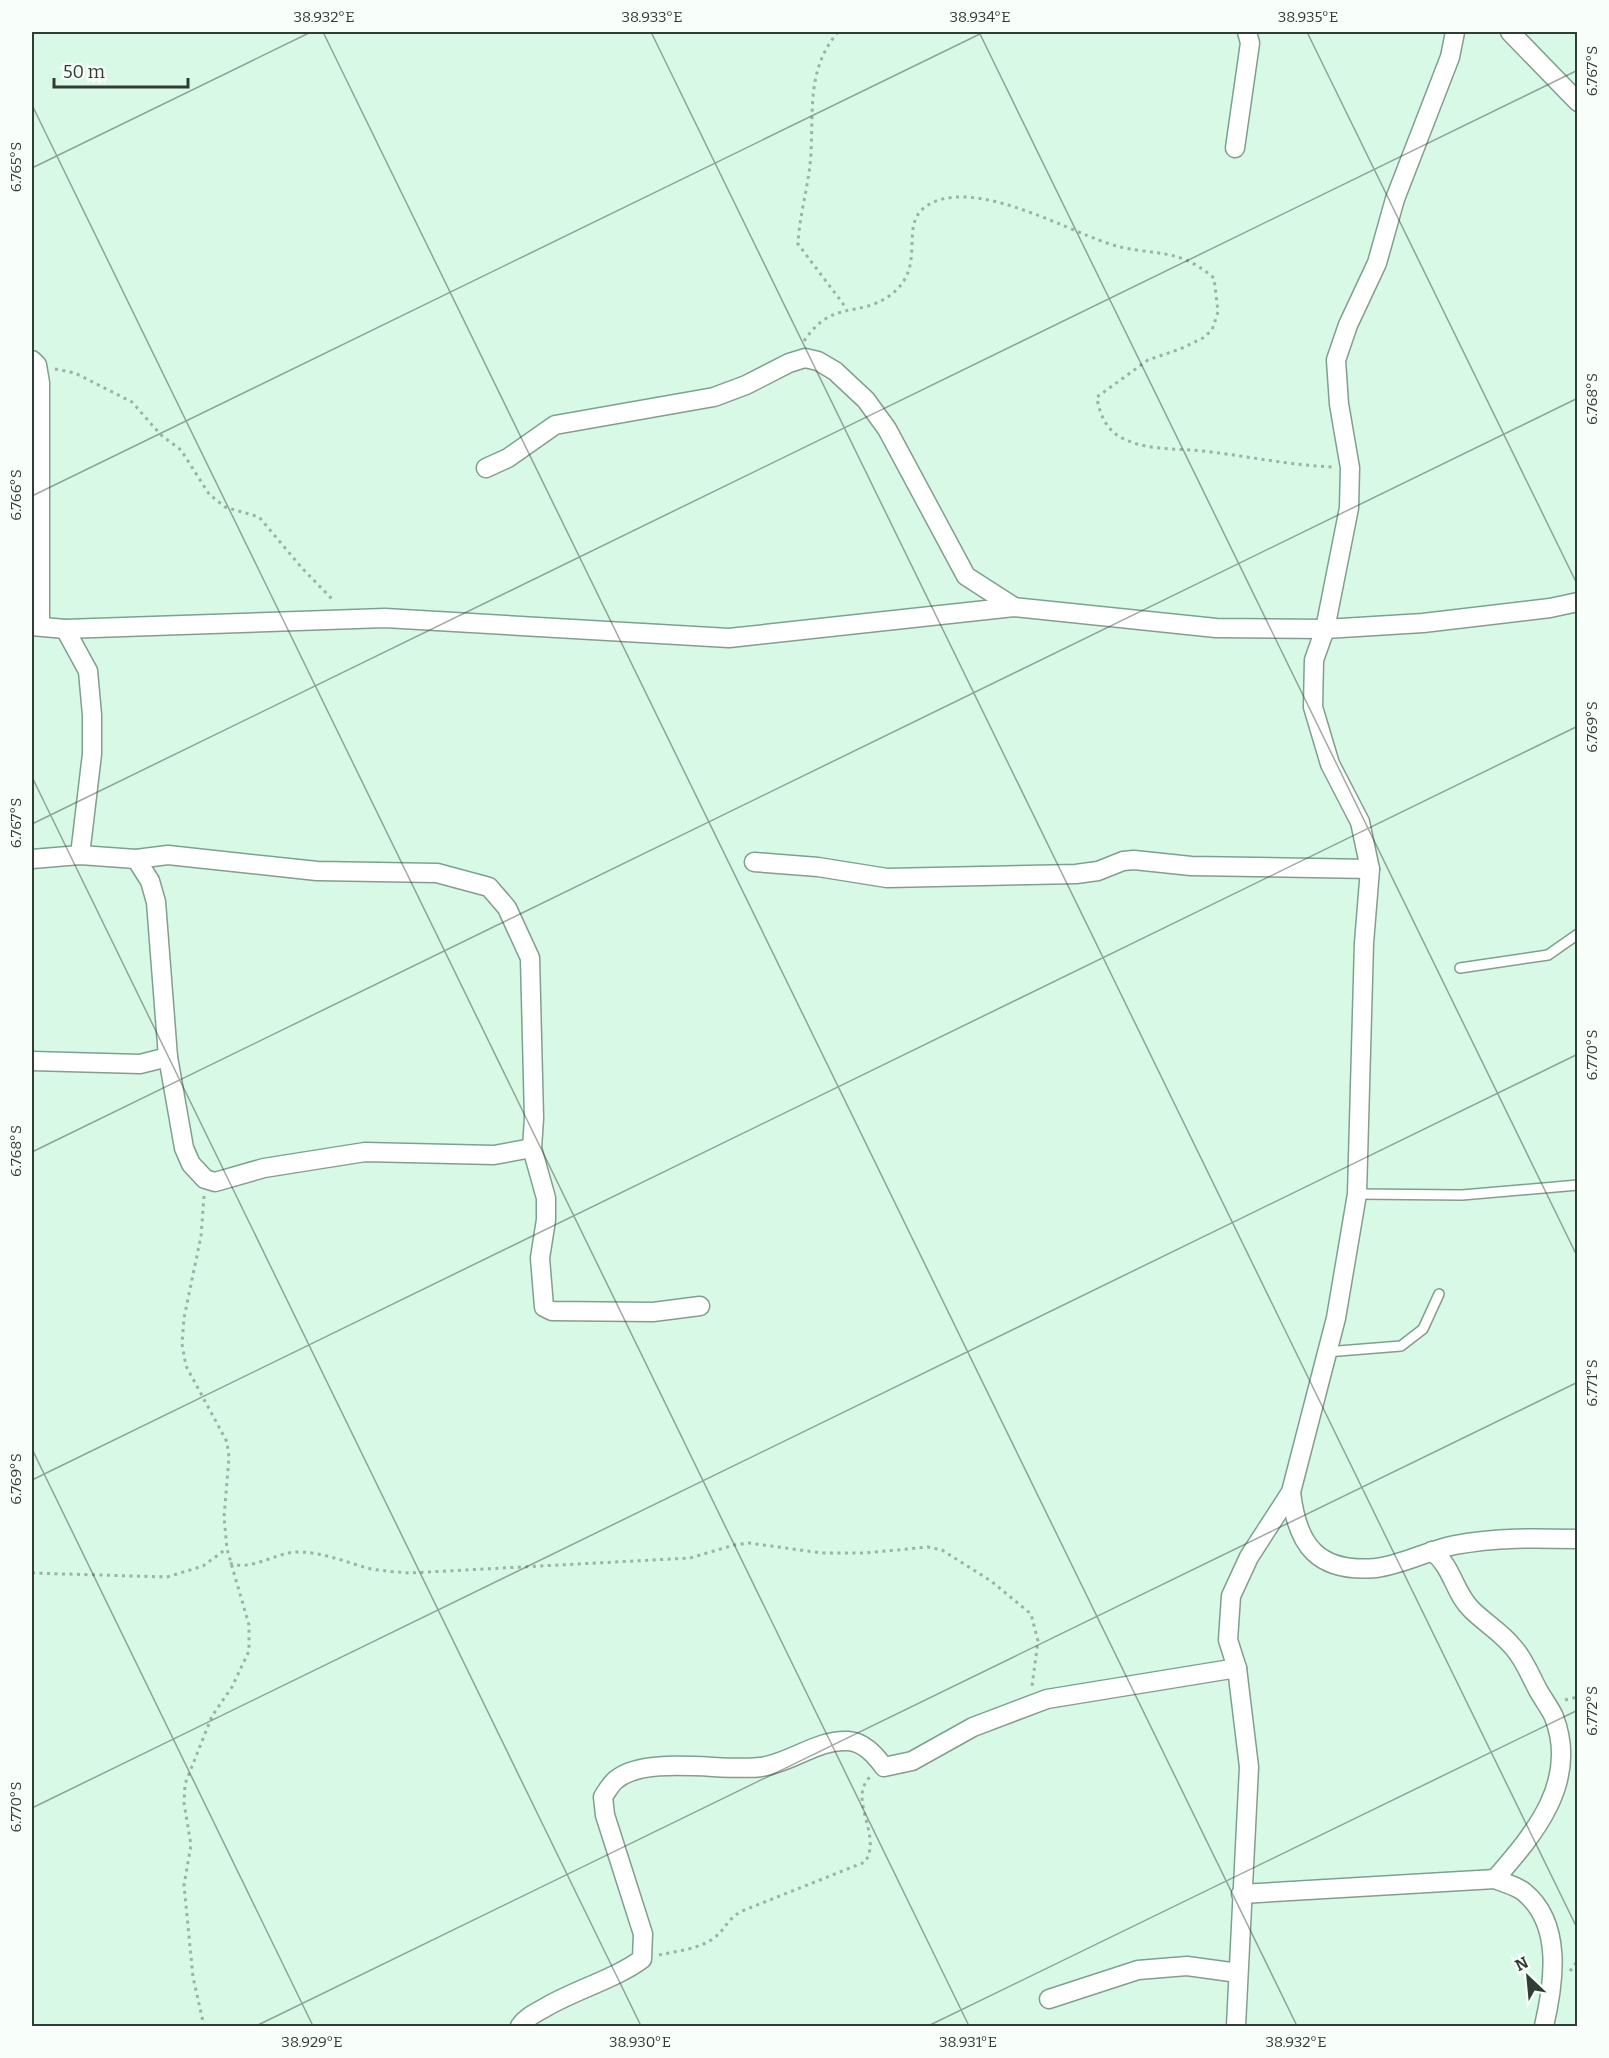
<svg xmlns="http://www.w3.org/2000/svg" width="1609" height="2058" viewBox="0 0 1609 2058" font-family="Bitter,serif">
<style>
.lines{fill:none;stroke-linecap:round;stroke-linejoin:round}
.lane-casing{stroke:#819f8e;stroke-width:12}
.street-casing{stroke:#819f8e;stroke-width:21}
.path{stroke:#9ab3a4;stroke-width:3;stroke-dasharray:3 4.5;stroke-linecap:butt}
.lane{stroke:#fff;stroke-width:9}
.street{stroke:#fff;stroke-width:18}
.ticks{fill:none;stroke:#303d35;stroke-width:1.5;stroke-opacity:0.45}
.neatline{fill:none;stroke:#303d35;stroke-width:2}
.ticks-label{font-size:15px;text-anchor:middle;fill:#303d35}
</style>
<rect width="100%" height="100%" fill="#d8f9e5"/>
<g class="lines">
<!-- lane casing -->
<g class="lane-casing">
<g id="lane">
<path d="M1460 968 1548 955 1578 934"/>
<path d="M1357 1194 1462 1195 1578 1185"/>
<path d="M1326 1352 1401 1346 1423 1329 1439 1294"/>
</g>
</g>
<!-- street casing -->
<g class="street-casing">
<g id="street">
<path d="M1510 32 1578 102"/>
<path d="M1235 148 1250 43 1247 32"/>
<path d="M32 360 37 365 40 383V626"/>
<path d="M486 468 508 458 555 425 714 397 746 385 789 363 805 358 818 361 835 371 866 400 887 429 966 576 1014 607"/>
<path d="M32 626 65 629 385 618 729 638 1014 607 1216 628 1325 629 1423 623 1550 608 1578 602"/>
<path d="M65 629 88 671 92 715V754L80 855"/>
<path d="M32 859 80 855 136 859 168 855 317 871 437 873 489 887 507 908 530 958 534 1118 532 1148 546 1198V1220L540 1258 544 1307 552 1311 653 1312 700 1306"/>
<path d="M136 859 150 881 156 902 168 1057 184 1148 191 1164 205 1179 215 1182 264 1168 365 1152 494 1155 532 1148"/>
<path d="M754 862 818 867 887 878 1076 874 1098 871 1123 861 1134 860 1191 866 1370 869"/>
<path d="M32 1061 140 1064 168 1057"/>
<path d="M1291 1492C1297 1546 1318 1573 1376 1568 1402 1565 1429 1550 1455 1545 1496 1537 1536 1538 1578 1539"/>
<path d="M1432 1551C1453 1567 1454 1593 1472 1610 1485 1623 1501 1632 1513 1647 1524 1659 1530 1675 1538 1690 1543 1699 1550 1708 1554 1717 1579 1782 1534 1834 1495 1879"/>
<path d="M1241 1894 1495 1879C1504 1883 1517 1886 1524 1892 1563 1924 1554 1983 1544 2026"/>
<path d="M1049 1999 1138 1970 1187 1966 1238 1973"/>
<path d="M520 2026C526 2017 536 2013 546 2007 577 1989 615 1979 642 1959L643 1934 605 1815 603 1797C607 1791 611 1783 617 1779 647 1755 725 1772 761 1767 791 1763 818 1739 848 1741 864 1742 875 1755 884 1767L912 1761 973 1727 1047 1699 1237 1668"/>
<path d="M1236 2026 1249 1767 1237 1668 1228 1640 1231 1596 1249 1557 1291 1492 1336 1318 1357 1194 1364 943 1370 869 1360 822 1330 764 1313 707 1314 660 1325 629 1349 508 1350 468 1339 404 1336 360 1348 325 1377 263 1395 199 1450 57 1455 32"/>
</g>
</g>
<!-- path -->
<g class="path">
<path d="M838 32C804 72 815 117 810 165 807 191 799 219 798 244L847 309"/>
<path d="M804 341C832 299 858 318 889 296 929 268 898 227 925 207 969 175 1062 228 1107 243 1150 258 1174 244 1214 278L1218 312 1212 330 1203 338 1180 349 1148 360 1097 397C1099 413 1106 430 1122 438 1147 451 1176 448 1203 451 1247 456 1288 465 1332 467"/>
<path d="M55 369 75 373 132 402 161 435 181 450 209 494 225 507 259 517 302 568 334 601"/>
<path d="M204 1196 201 1236 184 1318 182 1344 186 1366 227 1442 229 1457 224 1517 227 1549 249 1625V1651L232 1687 212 1716 185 1784 184 1803 191 1845 184 1885 193 1977 204 2026"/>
<path d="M230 1563C250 1572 276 1552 298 1552 323 1552 348 1563 371 1569 384 1571 397 1572 409 1573L690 1558 734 1545 749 1543 822 1553H865L928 1547 942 1550 991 1581 1031 1614 1038 1641 1032 1686"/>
<path d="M32 1573 167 1577 203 1566 226 1549"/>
<path d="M1565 1700 1578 1697"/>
<path d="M659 1955C677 1951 699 1949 714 1938 725 1930 727 1919 742 1911L865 1862C883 1836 847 1799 870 1777"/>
<path d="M1570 1971 1578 1960"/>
</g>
<!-- lane -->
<use href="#lane" class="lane"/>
<!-- street -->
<use href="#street" class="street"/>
</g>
<!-- ticks -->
<path class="ticks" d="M323 32 1297 2026M651 32 1578 1930M979 32 1578 1258M1307 32 1578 586M32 105 969 2026M32 168 311 32M32 496 984 32M32 777 641 2026M32 824 1578 70M32 1152 1578 398M32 1449 313 2026M32 1480 1578 726M32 1808 1578 1054M256 2026 1578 1382M928 2026 1578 1710"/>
<!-- border -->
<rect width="1609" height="2058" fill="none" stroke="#f8fefa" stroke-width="66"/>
<!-- north arrow -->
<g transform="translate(1528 1977) rotate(334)" stroke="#f8fefa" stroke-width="4.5" paint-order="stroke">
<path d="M0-4.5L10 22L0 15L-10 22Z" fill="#303d35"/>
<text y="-9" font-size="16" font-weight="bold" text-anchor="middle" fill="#303d35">N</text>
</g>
<!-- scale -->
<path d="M54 78v9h134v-9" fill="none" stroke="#303d35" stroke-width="3"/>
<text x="63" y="78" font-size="18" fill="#303d35" stroke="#f8fefa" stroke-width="4.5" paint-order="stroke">50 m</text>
<rect x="33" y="33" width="1543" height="1992" class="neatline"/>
<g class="ticks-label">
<text x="324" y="22">38.932°E</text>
<text x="652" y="22">38.933°E</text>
<text x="980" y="22">38.934°E</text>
<text x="1308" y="22">38.935°E</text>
<text transform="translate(1592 71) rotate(-90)" y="5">6.767°S</text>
<text transform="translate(16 167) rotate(-90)" y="5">6.765°S</text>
<text transform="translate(1592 399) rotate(-90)" y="5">6.768°S</text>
<text transform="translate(16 495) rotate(-90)" y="5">6.766°S</text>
<text transform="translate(1592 727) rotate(-90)" y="5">6.769°S</text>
<text transform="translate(16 823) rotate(-90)" y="5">6.767°S</text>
<text transform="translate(1592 1055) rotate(-90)" y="5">6.770°S</text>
<text transform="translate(16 1151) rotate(-90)" y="5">6.768°S</text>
<text transform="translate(1592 1383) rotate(-90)" y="5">6.771°S</text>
<text transform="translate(16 1479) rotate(-90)" y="5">6.769°S</text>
<text transform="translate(1592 1711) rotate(-90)" y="5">6.772°S</text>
<text transform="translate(16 1807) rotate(-90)" y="5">6.770°S</text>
<text x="312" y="2047">38.929°E</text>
<text x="640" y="2047">38.930°E</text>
<text x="968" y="2047">38.931°E</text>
<text x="1296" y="2047">38.932°E</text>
</g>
</svg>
